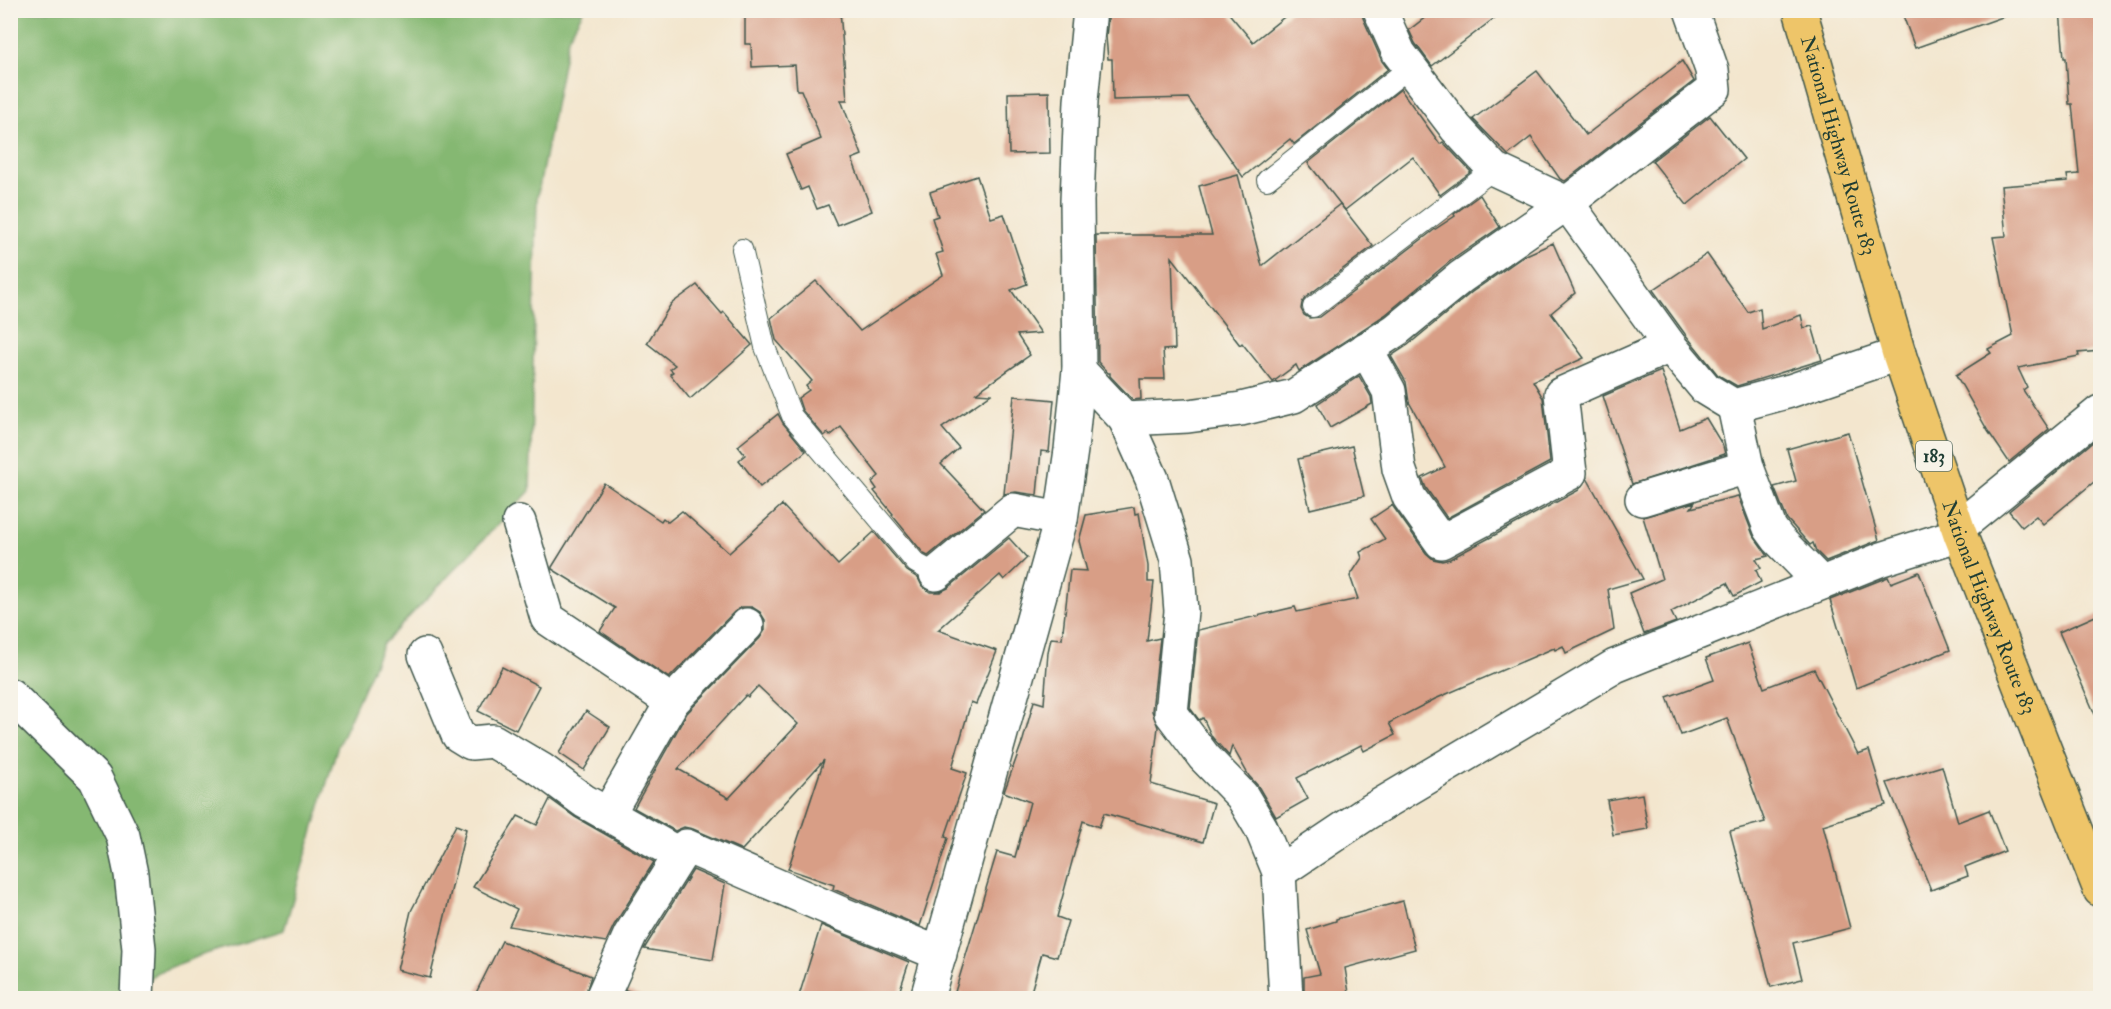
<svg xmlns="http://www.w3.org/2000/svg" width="2111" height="1009" viewBox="0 0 2111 1009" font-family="'IM FELL Double Pica',serif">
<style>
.forest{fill:#85b872;stroke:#527a53;stroke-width:1.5}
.building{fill:#d89e86;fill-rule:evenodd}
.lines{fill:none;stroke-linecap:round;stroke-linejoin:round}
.service-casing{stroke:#3f564b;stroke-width:22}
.minor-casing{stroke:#3f564b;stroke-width:36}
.trunk-casing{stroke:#3f564b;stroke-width:36}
.service{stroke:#fff;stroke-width:20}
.minor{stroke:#fff;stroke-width:33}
.trunk{stroke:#eec569;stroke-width:33}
.labels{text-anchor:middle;stroke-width:4.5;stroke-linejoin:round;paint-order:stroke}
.shield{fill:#f7f3e8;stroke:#60746a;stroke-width:1.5}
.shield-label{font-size:18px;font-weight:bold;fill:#1f3d34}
.street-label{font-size:20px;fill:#1f3d34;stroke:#f7f3e8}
</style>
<rect width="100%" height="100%" fill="#f7f3e8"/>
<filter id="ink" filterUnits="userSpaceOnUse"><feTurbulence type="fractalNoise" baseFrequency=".0167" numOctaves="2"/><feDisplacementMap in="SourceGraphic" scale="12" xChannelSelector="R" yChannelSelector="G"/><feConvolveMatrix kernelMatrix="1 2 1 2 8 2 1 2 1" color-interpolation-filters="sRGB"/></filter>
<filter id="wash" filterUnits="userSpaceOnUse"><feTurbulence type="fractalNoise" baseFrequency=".008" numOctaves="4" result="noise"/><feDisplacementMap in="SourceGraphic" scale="24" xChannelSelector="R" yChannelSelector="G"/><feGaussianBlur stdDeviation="1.35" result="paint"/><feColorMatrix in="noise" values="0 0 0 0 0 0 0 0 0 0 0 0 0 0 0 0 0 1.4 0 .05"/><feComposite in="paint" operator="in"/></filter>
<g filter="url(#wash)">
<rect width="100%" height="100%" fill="#f3e6ce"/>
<!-- forest -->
<path class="forest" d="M10 11H583L568 38 537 198 530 491 383 644 337 748 284 930 199 956 156 973 126 998H11Z"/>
<g id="blocks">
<!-- building -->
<g class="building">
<path d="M745 10H840L847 100H841L862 155 852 159 872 211 837 225 828 205 817 209 808 187 801 190 786 154 821 139 801 90H797L795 65 752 67 751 44H745Z"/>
<path d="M1109 10H1226L1253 42 1293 10H1362L1363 18 1382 61 1388 69 1294 144 1290 139 1243 177 1188 98 1113 100 1112 59H1108L1106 37Z"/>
<path d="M1435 10H1505L1432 66 1415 43 1409 30Z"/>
<path d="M1901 10H2007L2008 15 1915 48Z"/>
<path d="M2060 10H2100V351L2078 353 2079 356 2018 368 2027 387 2023 390 2049 429 2009 462 1988 431 1956 375 1991 353 1988 349 2013 336 1993 237 2006 236 2001 186 2068 181 2067 175 2079 174 2072 104H2069L2066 58H2064Z"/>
<path d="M1682 61 1694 81 1565 181 1560 179 1531 137 1508 155 1473 119 1537 71 1586 135Z"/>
<path d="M1402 88 1401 90 1440 144 1443 142 1471 172 1440 195 1413 157 1345 210 1308 163Z"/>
<path d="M1049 92 1050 153 1009 154 1008 93Z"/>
<path d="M1710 116 1744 159 1687 205 1652 161Z"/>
<path d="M1238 175 1262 266 1340 204 1373 246 1305 298 1302 303 1301 309 1304 315 1309 318 1320 317 1434 230 1455 216 1454 214 1480 195 1500 227 1449 262 1385 315 1299 371 1296 365 1273 382 1242 343 1240 345 1172 257 1175 349 1163 350 1165 379H1140L1141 399 1133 400 1110 376V373H1108L1098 362 1096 235H1212L1199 186Z"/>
<path d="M977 176 991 218 1004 214 1027 284 1011 290 1041 333 1017 335 1030 355 976 393 991 394 942 428 959 448 941 464 984 510 928 556 924 554 892 515 893 514 874 491 877 489 872 482 879 476 841 427 830 436 828 433 824 436 802 410 798 398 809 390 806 386 812 381 776 340 771 318 816 281 860 331 943 275 936 254 943 252 932 218 938 216 930 192Z"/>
<path d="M1553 243 1575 293 1551 313 1584 358 1533 381 1543 398 1550 462 1447 518 1426 488 1422 478 1445 467 1409 402 1406 382 1391 356 1408 345 1472 292 1524 256Z"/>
<path d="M1707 254 1748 312 1760 308 1762 329 1801 315 1804 328 1812 326 1822 360 1737 386 1718 375 1685 334 1653 290Z"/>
<path d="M697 285 722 314 724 312 752 345 690 399 670 374 673 372 670 369 675 365 647 343 671 304Z"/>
<path d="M1661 371 1680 429 1706 418 1723 446 1725 454 1632 484 1603 396Z"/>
<path d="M1359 376 1371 397 1372 404 1330 428 1317 404Z"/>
<path d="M1014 396 1054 400 1049 452 1041 451 1037 495 1016 492 1004 494Z"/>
<path d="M778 414 783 423 806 451 760 487 739 460 745 455 738 446Z"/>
<path d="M1848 432 1879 540 1826 561 1816 551 1813 543 1810 545 1787 519 1774 487 1796 481 1787 449Z"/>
<path d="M2100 436V477L2043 524 2036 516 2022 527 2009 511Z"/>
<path d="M1352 446 1364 496 1310 509 1298 459Z"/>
<path d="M1587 478 1643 579 1608 589 1614 630 1566 653 1563 646 1555 650 1554 648 1435 699 1389 723 1395 735 1364 751 1361 745 1297 778 1308 799 1276 817 1258 786 1249 776 1232 746 1229 756 1212 737 1203 718 1199 720 1190 708 1198 630 1295 607 1297 612 1358 599 1350 576 1362 558 1360 552 1385 539 1371 519 1392 505 1426 553 1433 559 1442 561 1450 559 1579 490Z"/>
<path d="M604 483 661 521 663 518 668 522 682 511 729 553 782 505 838 565 874 532 907 571 918 578 922 586 930 592H940L948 588 1009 538 1027 558 1004 580 1000 575 938 630 997 651 976 704 971 702 952 768 967 773 945 837 948 838 920 926 833 889 834 885 788 869 824 760 742 850 693 829 684 827 675 831 634 808 687 713 760 638 765 630V620L760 612 752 607H742L734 612 669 678 600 631 615 608 552 569V567ZM758 686 798 724 729 798 678 769 746 695 748 697Z"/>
<path d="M1738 496 1753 535 1768 556 1756 559 1761 568 1756 570 1761 582 1734 596 1727 583 1671 612 1676 622 1644 634 1629 593 1662 579 1643 517 1695 502 1691 508Z"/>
<path d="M1134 507 1135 514 1139 513 1148 566V582H1154L1147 641 1160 638 1152 711 1158 727 1151 784 1214 803 1203 842 1104 813 1099 827 1083 821 1057 917 1068 921 1057 957 1042 953 1029 999H962L963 994 955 992 997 852 1015 857 1030 802 1004 792 1023 740 1034 701 1044 704 1048 652 1051 638 1062 639 1070 570 1087 571 1079 541 1086 515Z"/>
<path d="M1919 572 1950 650 1856 688 1830 600 1888 577 1891 583Z"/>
<path d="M2100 614V726L2059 632Z"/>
<path d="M1748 643 1764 688 1814 669 1858 754 1869 750 1886 805 1823 825 1850 928 1793 943 1802 979 1771 987 1730 831 1765 822 1727 718 1681 735 1667 697 1714 680 1706 658Z"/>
<path d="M502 667 539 686 516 730 478 711Z"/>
<path d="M586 711 610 727 584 770 559 753Z"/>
<path d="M1942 766 1958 822 1989 810 2005 851 1965 867 1968 876 1931 890 1887 783Z"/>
<path d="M1642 794 1648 829 1613 835 1607 800Z"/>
<path d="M550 799 575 817 654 862 614 925 606 942 509 926 517 909 473 887 518 816 537 825Z"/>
<path d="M456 825 466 829 430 978 397 970 411 911Z"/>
<path d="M693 870 725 884 713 960 644 949Z"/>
<path d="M1403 901 1415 949 1345 968 1350 999H1304V977L1320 974 1307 930 1336 921V919Z"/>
<path d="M821 925 909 962 897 999H798Z"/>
<path d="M502 941 591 976 584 999H473Z"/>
<path d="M626 990 644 997V999H622Z"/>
</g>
</g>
</g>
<g filter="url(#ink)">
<use href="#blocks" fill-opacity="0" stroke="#3f564b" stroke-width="1.5"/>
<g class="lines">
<!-- service casing -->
<g class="service-casing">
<g id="service">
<path d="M1267 180 1410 67"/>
<path d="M742 249 765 347 792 416 916 563 936 574"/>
<path d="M1313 307 1494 169"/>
</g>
</g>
<!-- minor casing -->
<g class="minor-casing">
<g id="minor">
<path d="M1380 10 1399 53 1456 128 1494 169 1567 203 1670 346 1706 389 1734 406 1790 391 1899 354"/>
<path d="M1366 349 1389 391 1399 469 1409 497 1441 542 1570 473 1561 394 1670 346"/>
<path d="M1079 370 1125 419 1152 479 1177 560 1181 611 1171 713 1204 757 1242 796 1261 828 1279 872 1286 998"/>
<path d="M1734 406 1747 467 1770 528 1778 539 1821 583"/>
<path d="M1125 419 1188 416 1241 409 1294 396 1396 330 1461 277 1567 203 1714 89 1712 70 1691 10"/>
<path d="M1642 499 1747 467"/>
<path d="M519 522 547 618 672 702"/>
<path d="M1958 528 2100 412"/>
<path d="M936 574 1013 510 1061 519"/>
<path d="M425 655 458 735 471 743 493 741 542 770 584 801 680 855"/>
<path d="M10 695 95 778 123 836 131 874 139 949 137 998"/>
<path d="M608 814 672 702 747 625"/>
<path d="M1279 872 1367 813 1615 666 1882 559 1960 534"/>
<path d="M602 998 630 935 686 846 840 913 940 954"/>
<path d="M927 998 1061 519 1071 450 1079 370 1077 201 1081 101 1090 10"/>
</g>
</g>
<!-- trunk casing -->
<g class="trunk-casing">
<g id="trunk">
<path id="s1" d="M1800 10 1899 354 1960 534 2100 890"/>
</g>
</g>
<!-- service -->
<use href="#service" class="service"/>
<!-- minor -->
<use href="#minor" class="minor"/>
<!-- trunk -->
<use href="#trunk" class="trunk"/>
</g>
</g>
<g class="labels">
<!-- shield labels -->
<rect class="shield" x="1916" y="441" width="36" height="30" rx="4.5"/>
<g class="shield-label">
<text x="1934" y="462">183</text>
</g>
<!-- street labels -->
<g class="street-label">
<text dy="7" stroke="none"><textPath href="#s1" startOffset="141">National Highway Route 183</textPath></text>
<text dy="7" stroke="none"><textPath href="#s1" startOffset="627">National Highway Route 183</textPath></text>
</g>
</g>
<!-- margin -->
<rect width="2111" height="1009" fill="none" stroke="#f7f3e8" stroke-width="36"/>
</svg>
